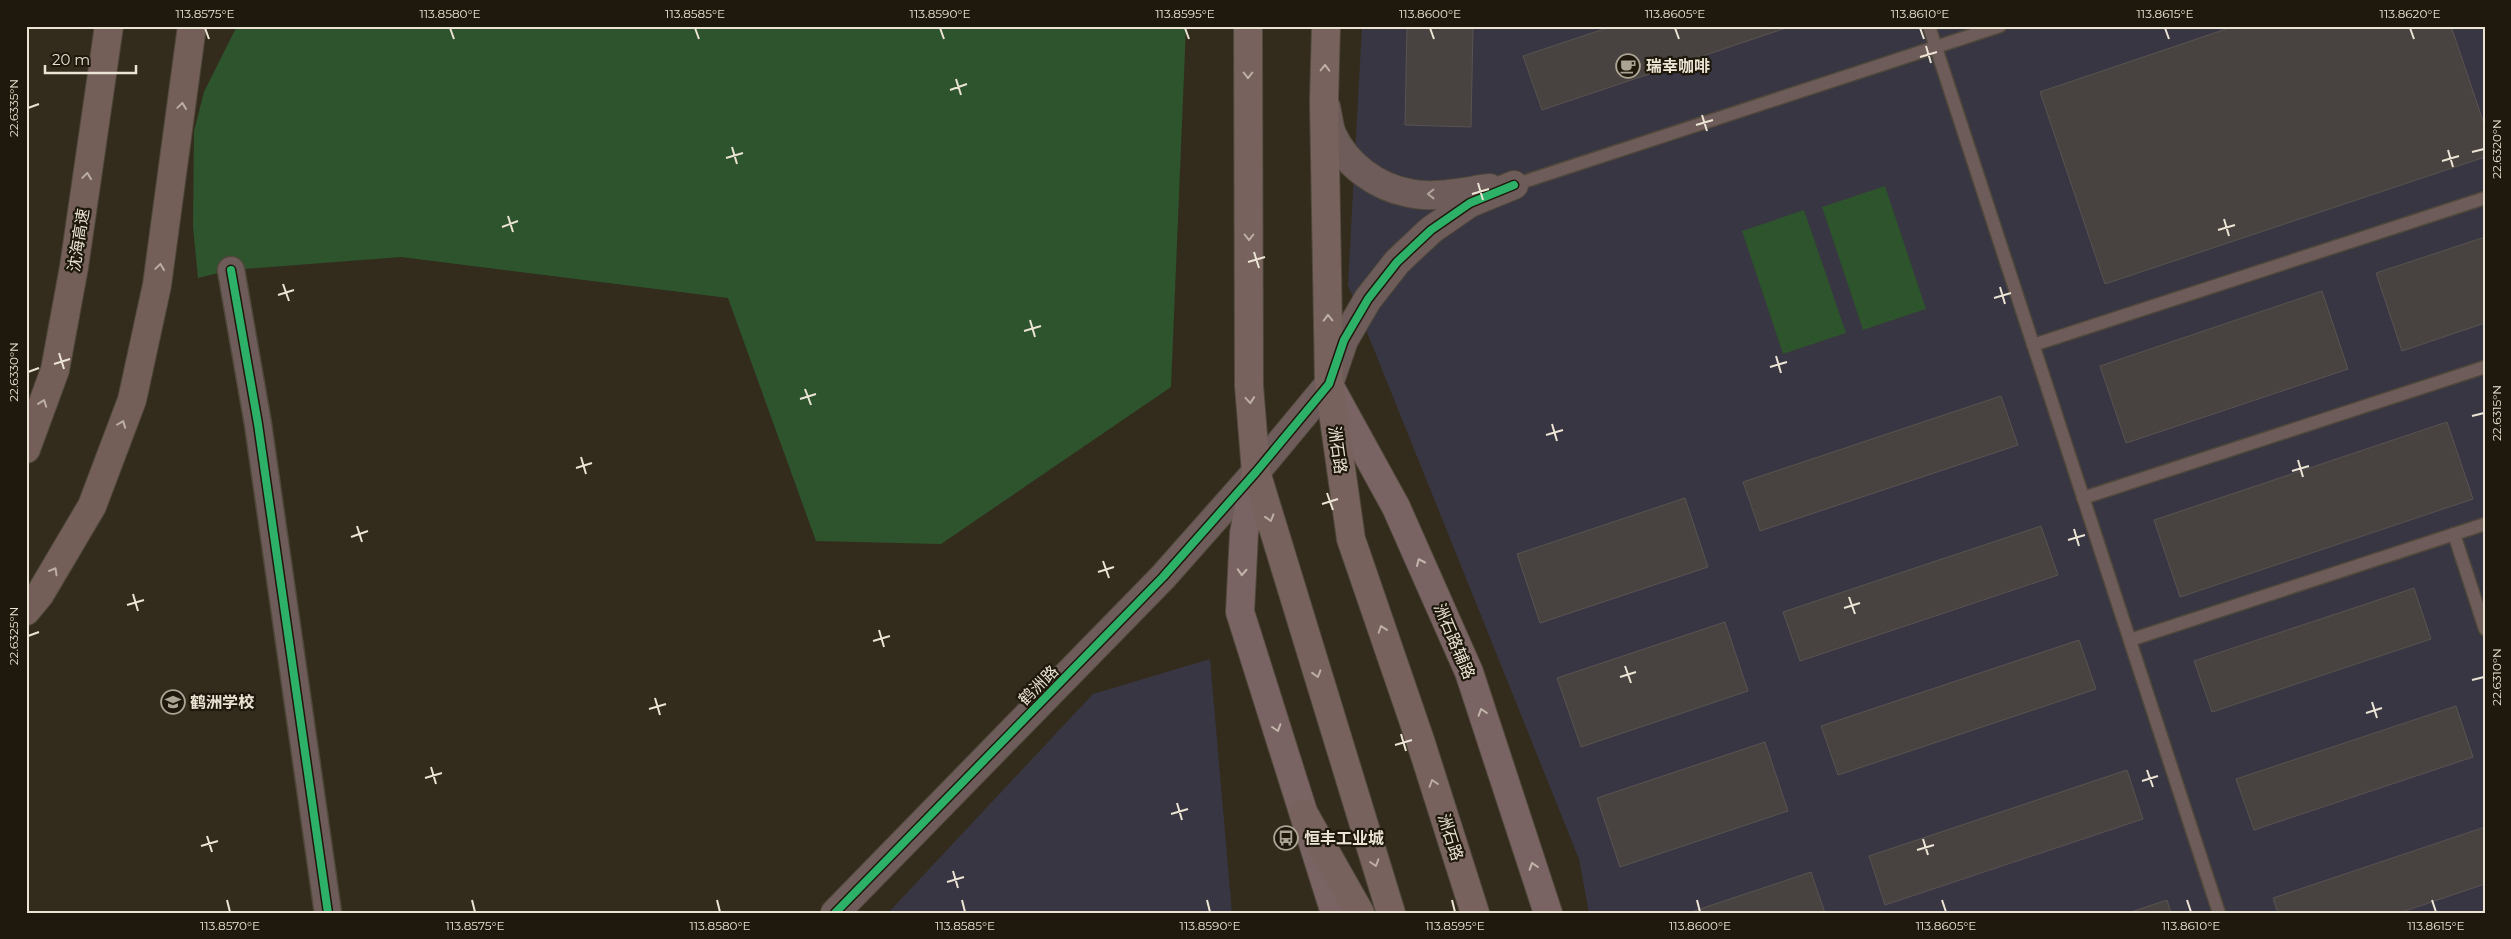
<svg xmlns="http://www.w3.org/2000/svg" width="2511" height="939" viewBox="0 0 2511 939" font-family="Montserrat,'Noto Sans SC',sans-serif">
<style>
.industrial{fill:#383642}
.green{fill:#2e542d}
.building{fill:#484240;stroke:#595351}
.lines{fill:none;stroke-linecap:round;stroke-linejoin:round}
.service-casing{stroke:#4f483b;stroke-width:15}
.minor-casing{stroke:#4f483b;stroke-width:29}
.tertiary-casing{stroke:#4f483b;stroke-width:30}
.secondary-casing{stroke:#4f483b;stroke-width:30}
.primary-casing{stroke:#4f483b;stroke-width:30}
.motorway-casing{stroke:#4f483b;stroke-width:30}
.service{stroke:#6d5c59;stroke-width:12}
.minor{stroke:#6d5c59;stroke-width:26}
.tertiary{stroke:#6d5c59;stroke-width:28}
.secondary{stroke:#7a6463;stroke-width:28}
.primary{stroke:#77625d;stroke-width:28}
.motorway{stroke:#735e58;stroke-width:28}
.cycleway-casing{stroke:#1e190c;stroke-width:11}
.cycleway{stroke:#2db169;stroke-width:8}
.oneway{stroke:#bdafa4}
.oneway2{stroke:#bbaea2}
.oneway3{stroke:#b2a69c}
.oneway4{stroke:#c3b7ac}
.ticks{fill:none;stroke:#ebe3d3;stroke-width:2}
.labels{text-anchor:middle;stroke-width:4.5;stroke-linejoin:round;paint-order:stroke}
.poi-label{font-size:16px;font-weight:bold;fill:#ebe3d3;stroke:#1e190c;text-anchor:start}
.street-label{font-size:16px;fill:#ebe3d3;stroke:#1e190c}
.neatline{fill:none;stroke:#ebe3d3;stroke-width:2}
.ticks-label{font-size:12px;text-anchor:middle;fill:#ebe3d3}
</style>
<rect width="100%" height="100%" fill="#332c1c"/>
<!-- industrial -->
<g class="industrial">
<path d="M1362 26H2485V913H1589L1579 859 1348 285Z"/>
<path d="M1210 659 1232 913H888L1093 694Z"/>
</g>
<!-- green -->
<g class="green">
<path d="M237 26H1186L1171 387 941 544 816 541 728 298 401 257 231 270 198 278 193 227 194 131 204 92Z"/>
<path d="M1885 186 1926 309 1863 330 1822 207Z"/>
<path d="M1804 210 1846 333 1783 354 1742 231Z"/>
</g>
<!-- building -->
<g class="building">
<path d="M1407 26H1473L1471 127 1405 125Z"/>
<path d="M1613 26H1792L1542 110 1523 56Z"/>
<path d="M2235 26H2451L2485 127V157L2105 284 2040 92Z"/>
<path d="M2485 237V323L2402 351 2376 273Z"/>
<path d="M2322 291 2348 369 2126 443 2100 366Z"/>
<path d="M2001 396 2018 445 1760 531 1743 482Z"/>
<path d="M2447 422 2473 499 2180 597 2154 520Z"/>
<path d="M1685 498 1708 567 1540 623 1517 554Z"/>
<path d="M2041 526 2058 575 1800 661 1783 612Z"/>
<path d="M2414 588 2431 639 2212 712 2194 661Z"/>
<path d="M1725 622 1748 691 1581 747 1557 678Z"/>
<path d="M2079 640 2096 689 1838 775 1821 726Z"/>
<path d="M2456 706 2473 757 2254 830 2236 779Z"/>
<path d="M1765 742 1788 811 1620 867 1597 798Z"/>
<path d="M2127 770 2143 819 1885 905 1869 856Z"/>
<path d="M2485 827V884L2399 913H2278L2273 898Z"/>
<path d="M1811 872 1825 913H1688Z"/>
<path d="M2167 900 2171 913H2128Z"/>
</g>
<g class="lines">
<!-- service casing -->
<g class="service-casing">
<g id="service">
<path d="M1929 26 2219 913"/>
<path d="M1514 185 2000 26"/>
<path d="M2033 345 2485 198"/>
<path d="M2083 498 2485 367"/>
<path d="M2454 534 2485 629"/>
<path d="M2130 640 2485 524"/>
</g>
</g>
<!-- minor casing -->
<g class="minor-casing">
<path id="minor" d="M231 270 258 424 328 913"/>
</g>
<!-- tertiary casing -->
<g class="tertiary-casing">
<g id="tertiary">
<path d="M1326 107C1328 116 1329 126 1332 134 1346 165 1377 187 1409 193 1434 199 1465 191 1490 188"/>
<path d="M835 913 1163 577 1256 472 1329 384 1344 340 1368 299 1397 262 1431 230 1470 203 1514 185"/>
</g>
</g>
<!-- secondary casing -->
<g class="secondary-casing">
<g id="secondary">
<path d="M1330 387 1396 507 1469 672 1548 913"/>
<path d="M1256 472 1244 533 1240 612 1335 913"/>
</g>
</g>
<!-- primary casing -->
<g class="primary-casing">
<g id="primary">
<path d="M1248 26 1249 386 1256 472 1391 913"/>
<path d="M1326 26 1324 101 1329 384 1351 539 1420 740 1475 913"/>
<path d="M1304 814 1360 913"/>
</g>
</g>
<!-- motorway casing -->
<g class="motorway-casing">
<g id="motorway">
<path d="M26 449 55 370 74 267 109 26"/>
<path d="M26 611 40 594 92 506 132 400 157 285 192 26"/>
</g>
</g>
<!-- service -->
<use href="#service" class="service"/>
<!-- minor -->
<use href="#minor" class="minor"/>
<!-- tertiary -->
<use href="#tertiary" class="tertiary"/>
<!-- secondary -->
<use href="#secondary" class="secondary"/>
<!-- primary -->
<use href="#primary" class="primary"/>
<!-- motorway -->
<use href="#motorway" class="motorway"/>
<!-- cycleway casing -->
<g class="cycleway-casing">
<g id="cycleway">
<path d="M231 270 258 424 328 913"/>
<path d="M835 913 1163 577 1256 472 1329 384 1344 340 1368 299 1397 262 1431 230 1470 203 1514 185"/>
</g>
</g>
<!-- cycleway -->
<use href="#cycleway" class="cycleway"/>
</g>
<!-- one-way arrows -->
<defs><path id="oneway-chevron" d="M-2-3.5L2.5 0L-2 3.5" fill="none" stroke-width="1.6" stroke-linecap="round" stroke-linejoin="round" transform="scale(1.25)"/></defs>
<g class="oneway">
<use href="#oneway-chevron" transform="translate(1325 68) rotate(-89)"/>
<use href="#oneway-chevron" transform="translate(1248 75) rotate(90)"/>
<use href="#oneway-chevron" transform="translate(1249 237) rotate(90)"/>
<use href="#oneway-chevron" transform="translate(1328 318) rotate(-91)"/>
<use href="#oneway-chevron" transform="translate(1250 400) rotate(85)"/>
<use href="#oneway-chevron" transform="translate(1270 518) rotate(73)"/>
<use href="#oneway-chevron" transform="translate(1382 629) rotate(-109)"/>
<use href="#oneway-chevron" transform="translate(1317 674) rotate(73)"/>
<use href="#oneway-chevron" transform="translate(1433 783) rotate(-108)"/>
<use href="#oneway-chevron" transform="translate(1375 863) rotate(72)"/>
</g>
<g class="oneway2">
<use href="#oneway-chevron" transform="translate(182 106) rotate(-82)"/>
<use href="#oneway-chevron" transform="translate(87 176) rotate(-82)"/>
<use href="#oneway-chevron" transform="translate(160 267) rotate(-82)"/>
<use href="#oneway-chevron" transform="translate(43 403) rotate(-70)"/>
<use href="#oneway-chevron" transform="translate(122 424) rotate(-69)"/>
<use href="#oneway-chevron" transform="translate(54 571) rotate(-60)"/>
</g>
<use class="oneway3" href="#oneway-chevron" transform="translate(1431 194) rotate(179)"/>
<g class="oneway4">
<use href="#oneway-chevron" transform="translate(1420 562) rotate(-114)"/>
<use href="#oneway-chevron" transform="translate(1242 572) rotate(93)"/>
<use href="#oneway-chevron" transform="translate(1482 712) rotate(-108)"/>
<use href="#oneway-chevron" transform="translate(1277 728) rotate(72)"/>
<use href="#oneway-chevron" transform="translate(1533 866) rotate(-108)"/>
</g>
<!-- ticks -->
<path class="ticks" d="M205 28 209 39M450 28 454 39M695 28 699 39M940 28 944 39M1185 28 1189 39M1430 28 1434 39M1675 28 1679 39M1920 28 1924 39M2165 28 2169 39M2410 28 2414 39M1926 46 1931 63M1920 57 1937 52M956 79 961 95M950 90 967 84M28 108 39 104M1702 115 1707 131M1696 125 1713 120M732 147 737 164M2448 150 2453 167M2472 152 2484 149M726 158 743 153M2442 161 2459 156M1478 183 1483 200M1472 194 1489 189M508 216 513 232M2224 219 2229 236M502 227 518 221M2218 230 2235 225M1254 252 1259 268M1248 262 1265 257M283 284 289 301M2000 287 2005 304M278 295 294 290M1994 298 2011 293M1030 320 1035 337M1024 331 1041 326M59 353 64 369M1776 356 1781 373M54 364 70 359M1770 367 1787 362M28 372 39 368M805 389 811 405M800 399 816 394M2472 416 2484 413M1552 424 1557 441M1546 435 1563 430M581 457 586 474M2298 460 2303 477M576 468 592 463M2292 471 2309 466M1327 493 1333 510M1322 504 1338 499M357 526 362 542M2074 529 2079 546M351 537 368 531M2068 540 2085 535M1103 561 1109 578M1098 572 1114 567M133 594 138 611M1849 597 1855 614M127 605 144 600M1844 608 1860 603M879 630 884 647M28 636 39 632M873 641 890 636M1625 666 1631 683M1620 677 1636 672M2472 680 2484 677M655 698 660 715M2372 702 2377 718M649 709 666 704M2366 713 2382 708M1401 734 1406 751M1395 745 1412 740M431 767 436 784M2147 770 2153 787M425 778 442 773M2142 781 2158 776M1177 803 1182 820M1171 814 1188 809M207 836 212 852M1923 839 1928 855M201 846 218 841M1917 850 1934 845M953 871 958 888M947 882 964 877M227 900 230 912M472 900 475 912M717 900 720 912M962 900 965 912M1207 900 1210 912M1452 900 1455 912M1697 900 1700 912M1942 900 1946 912M2187 900 2191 912M2432 900 2436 912"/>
<!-- icons -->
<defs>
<g id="cafe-ring" transform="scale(1.25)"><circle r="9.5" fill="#1e190c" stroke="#aba393" stroke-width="1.5"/><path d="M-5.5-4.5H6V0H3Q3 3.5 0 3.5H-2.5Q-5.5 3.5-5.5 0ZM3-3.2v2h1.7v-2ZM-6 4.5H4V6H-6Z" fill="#aba393"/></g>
<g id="school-ring" transform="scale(1.25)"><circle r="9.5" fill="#1e190c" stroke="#aba393" stroke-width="1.5"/><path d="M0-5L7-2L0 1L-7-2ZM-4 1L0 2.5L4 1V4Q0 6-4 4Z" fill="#aba393"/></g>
<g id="bus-ring" transform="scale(1.25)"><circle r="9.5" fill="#1e190c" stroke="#aba393" stroke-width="1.5"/><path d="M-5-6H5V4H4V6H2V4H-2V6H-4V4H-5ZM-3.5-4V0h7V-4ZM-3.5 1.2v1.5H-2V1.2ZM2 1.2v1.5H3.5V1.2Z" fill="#aba393"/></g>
</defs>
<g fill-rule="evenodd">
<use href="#cafe-ring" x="1628" y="66"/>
<use href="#school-ring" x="173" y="702"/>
<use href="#bus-ring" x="1286" y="838"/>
</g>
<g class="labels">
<!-- poi labels -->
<g class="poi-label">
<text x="1646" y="72">瑞幸咖啡</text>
<text x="190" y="708">鹤洲学校</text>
<text x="1304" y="844">恒丰工业城</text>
</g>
<!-- street labels -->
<g class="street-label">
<text transform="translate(78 240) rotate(-81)" y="6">沈海高速</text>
<text transform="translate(1338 450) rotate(82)" y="6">洲石路</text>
<text transform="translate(1455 641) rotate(67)" y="6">洲石路辅路</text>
<text transform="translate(1038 685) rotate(-45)" y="6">鹤洲路</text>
<text transform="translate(1451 837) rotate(72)" y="6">洲石路</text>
</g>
</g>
<!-- border -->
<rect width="2511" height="939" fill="none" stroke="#1e190c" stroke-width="55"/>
<!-- scale -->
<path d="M45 65v8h91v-8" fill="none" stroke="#ebe3d3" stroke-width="2.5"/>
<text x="52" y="65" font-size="15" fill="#ebe3d3" stroke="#1e190c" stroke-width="4" paint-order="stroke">20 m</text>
<rect x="28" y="28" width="2456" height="884" class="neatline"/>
<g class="ticks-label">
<text x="205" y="18">113.8575°E</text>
<text x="450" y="18">113.8580°E</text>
<text x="695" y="18">113.8585°E</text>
<text x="940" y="18">113.8590°E</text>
<text x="1185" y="18">113.8595°E</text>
<text x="1430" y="18">113.8600°E</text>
<text x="1675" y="18">113.8605°E</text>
<text x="1920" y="18">113.8610°E</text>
<text x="2165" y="18">113.8615°E</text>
<text x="2410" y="18">113.8620°E</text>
<text transform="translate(14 108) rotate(-90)" y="4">22.6335°N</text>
<text transform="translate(2497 149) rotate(-90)" y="4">22.6320°N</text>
<text transform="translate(14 372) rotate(-90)" y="4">22.6330°N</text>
<text transform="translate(2497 413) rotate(-90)" y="4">22.6315°N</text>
<text transform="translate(14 636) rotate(-90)" y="4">22.6325°N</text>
<text transform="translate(2497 677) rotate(-90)" y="4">22.6310°N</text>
<text x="230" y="930">113.8570°E</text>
<text x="475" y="930">113.8575°E</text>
<text x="720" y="930">113.8580°E</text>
<text x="965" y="930">113.8585°E</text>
<text x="1210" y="930">113.8590°E</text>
<text x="1455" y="930">113.8595°E</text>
<text x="1700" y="930">113.8600°E</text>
<text x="1946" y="930">113.8605°E</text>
<text x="2191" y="930">113.8610°E</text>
<text x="2436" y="930">113.8615°E</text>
</g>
</svg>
